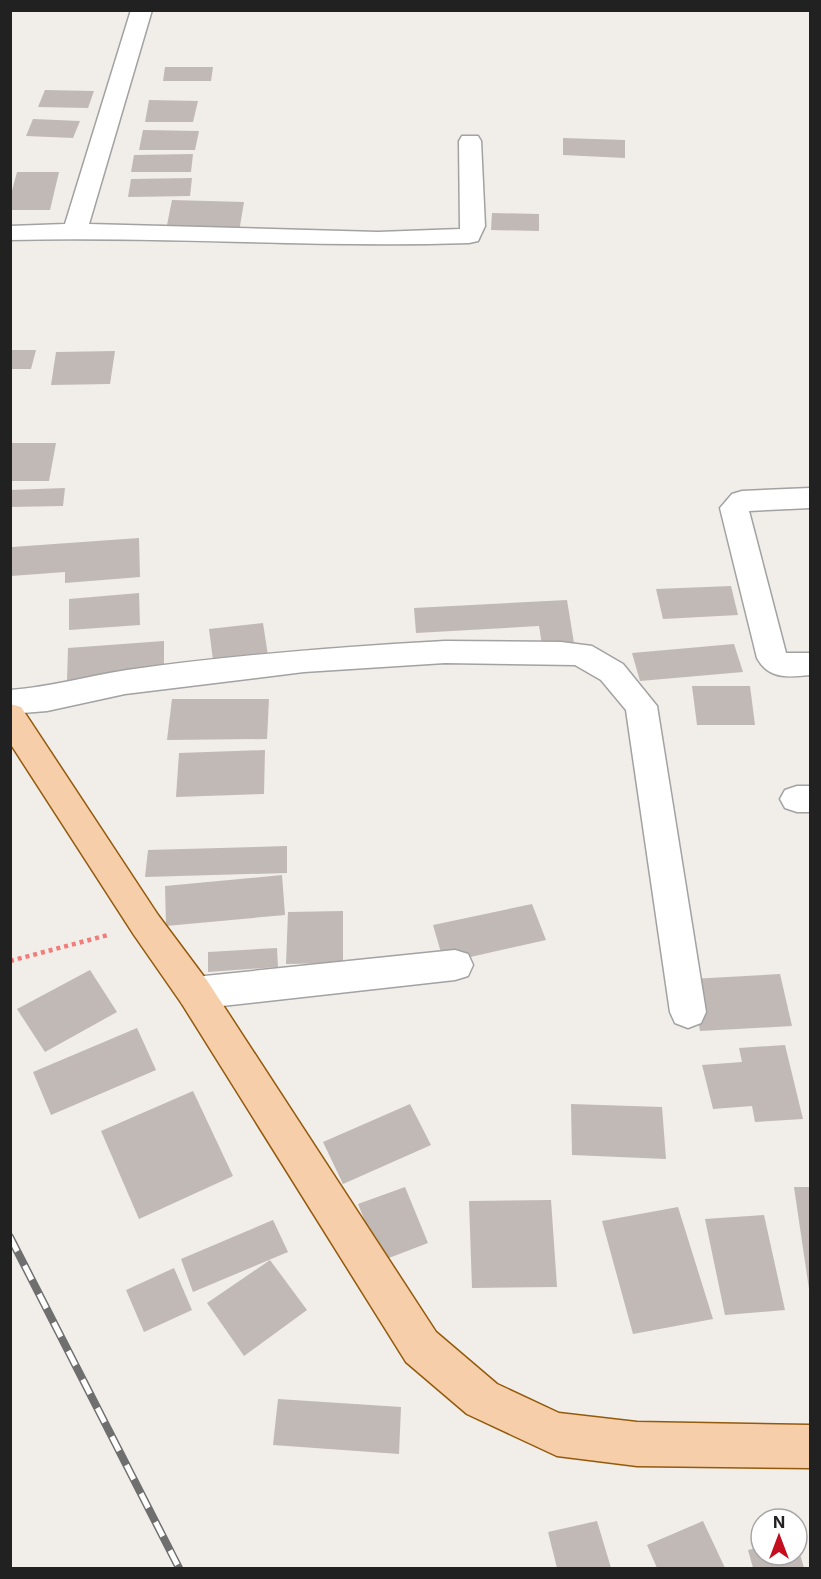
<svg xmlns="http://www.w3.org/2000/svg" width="821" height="1579" viewBox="0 0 821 1579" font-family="Inter,sans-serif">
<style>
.building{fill:#c1b9b5}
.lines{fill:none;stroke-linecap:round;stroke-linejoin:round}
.minor-casing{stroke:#a2a2a2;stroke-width:3}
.major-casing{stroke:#945a0b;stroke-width:3}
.path{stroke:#f17c7a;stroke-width:4.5;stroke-dasharray:4 4;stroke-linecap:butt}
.minor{fill:#fff;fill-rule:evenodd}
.major{fill:#f6cea9;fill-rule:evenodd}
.rail-casing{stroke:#6f6f6f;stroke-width:8}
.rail{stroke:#fff;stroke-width:5;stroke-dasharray:16;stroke-linecap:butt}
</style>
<rect width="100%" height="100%" fill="#f1ede9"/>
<!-- building -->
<g class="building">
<path d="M165 67H213L211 81H163Z"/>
<path d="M45 90 94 91 88 108 38 107Z"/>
<path d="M149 100 198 101 193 122H145Z"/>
<path d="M33 119 80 121 73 138 26 136Z"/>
<path d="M143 130 199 131 195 150H139Z"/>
<path d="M563 138 625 140V158L563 155Z"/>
<path d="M193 154 191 172H131L134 155Z"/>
<path d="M17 172H59L50 210H10V198Z"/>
<path d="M192 178 190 196 128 197 131 179Z"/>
<path d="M172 200 244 202 239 232 166 230Z"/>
<path d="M492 213 539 214V231L491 230Z"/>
<path d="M10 350H36L31 369H10Z"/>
<path d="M115 351 110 384 51 385 56 352Z"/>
<path d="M10 443H56L49 481H10Z"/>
<path d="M65 488 63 506 10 507V490Z"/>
<path d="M139 538 140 577 65 583V572L11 576 12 547Z"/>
<path d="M731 586 738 615 663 619 656 589Z"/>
<path d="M139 593 140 625 69 630V599Z"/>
<path d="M567 600 574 643 542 645 539 626 416 633 414 608Z"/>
<path d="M263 623 269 662 214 668 209 629Z"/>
<path d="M164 641V673L67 680 68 648Z"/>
<path d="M734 644 743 672 640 681 632 653Z"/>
<path d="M692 686H750L755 725H697Z"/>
<path d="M172 699H269L267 739 167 740Z"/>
<path d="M265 750 264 794 176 797 179 753Z"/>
<path d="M287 846V873L145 877 148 850Z"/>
<path d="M282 875 285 915 166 926 165 886Z"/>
<path d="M532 904 546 940 444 963 433 925Z"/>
<path d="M343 911V963L286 964 288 912Z"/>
<path d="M277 948 278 967 208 972V952Z"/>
<path d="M90 970 117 1012 45 1052 17 1009Z"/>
<path d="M780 974 792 1026 700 1031 691 979Z"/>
<path d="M137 1028 156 1070 51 1115 33 1072Z"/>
<path d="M785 1045 803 1119 755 1122 752 1106 713 1109 702 1065 742 1062 739 1048Z"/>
<path d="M193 1091 233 1176 139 1219 101 1131Z"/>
<path d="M410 1104 431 1145 343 1184 323 1142Z"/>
<path d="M571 1104 662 1107 666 1159 572 1155Z"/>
<path d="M405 1187 428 1243 381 1261 358 1204Z"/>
<path d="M794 1187H810V1289H809Z"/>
<path d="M551 1200 557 1287 472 1288 469 1201Z"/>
<path d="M678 1207 713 1319 633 1334 602 1221Z"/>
<path d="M764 1215 785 1310 725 1315 705 1219Z"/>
<path d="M273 1220 288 1252 193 1292 181 1259Z"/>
<path d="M270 1260 307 1310 244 1356 207 1303Z"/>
<path d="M174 1268 192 1310 144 1332 126 1290Z"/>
<path d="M278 1399 401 1407 399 1454 273 1445Z"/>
<path d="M597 1521 611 1568H557L548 1532Z"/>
<path d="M703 1521 725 1568H657L647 1545Z"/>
<path d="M761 1547V1555H797L798 1547 804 1568H753L748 1550Z"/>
</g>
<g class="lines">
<!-- minor casing -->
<g class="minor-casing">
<g id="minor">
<path d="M131 10H152L89 224 378 232 460 229 459 141 462 136H478L481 141 485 226 478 241 469 243C316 248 163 236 10 240V226L65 224Z"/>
<path d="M810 488V508L749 511 786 653H810V675C788 677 769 680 757 658L720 508 732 494 742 491Z"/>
<path d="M445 641 561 642 592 646 623 664 657 706 706 1012 701 1023 688 1028 675 1023 670 1012 626 710 601 680 575 665 445 663 304 672 125 694 47 711 10 714V690C50 687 88 676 127 670 233 655 339 647 445 641Z"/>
<path d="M797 786H810V812H797L785 808 780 799 785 790Z"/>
<path d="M455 950 468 954 473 965 468 976 455 980 195 1009 182 1004 177 993 182 982 195 977Z"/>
</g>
</g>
<!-- major casing -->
<g class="major-casing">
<path id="major" d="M10 704 21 707 158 915 208 982 436 1332 497 1384 559 1413 637 1422 810 1425V1468L637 1466 557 1456 467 1414 406 1362 182 1004 134 935 10 743Z"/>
</g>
<!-- path -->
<path class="path" d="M10 961 108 935"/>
<!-- minor -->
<use href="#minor" class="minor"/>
<!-- major -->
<use href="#major" class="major"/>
<!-- rail casing -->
<g class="rail-casing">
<path id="rail" d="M10 1237 179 1568"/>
</g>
<!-- rail -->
<use href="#rail" class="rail"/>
</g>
<!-- border -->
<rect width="821" height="1579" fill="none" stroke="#212121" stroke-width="24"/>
<!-- north arrow -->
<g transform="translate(779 1537)"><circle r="28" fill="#ffffff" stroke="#a6a6a6" stroke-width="1.5"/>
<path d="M0-4.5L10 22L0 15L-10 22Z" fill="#c40e1f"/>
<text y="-9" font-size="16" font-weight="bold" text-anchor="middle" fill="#212121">N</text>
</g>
</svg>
